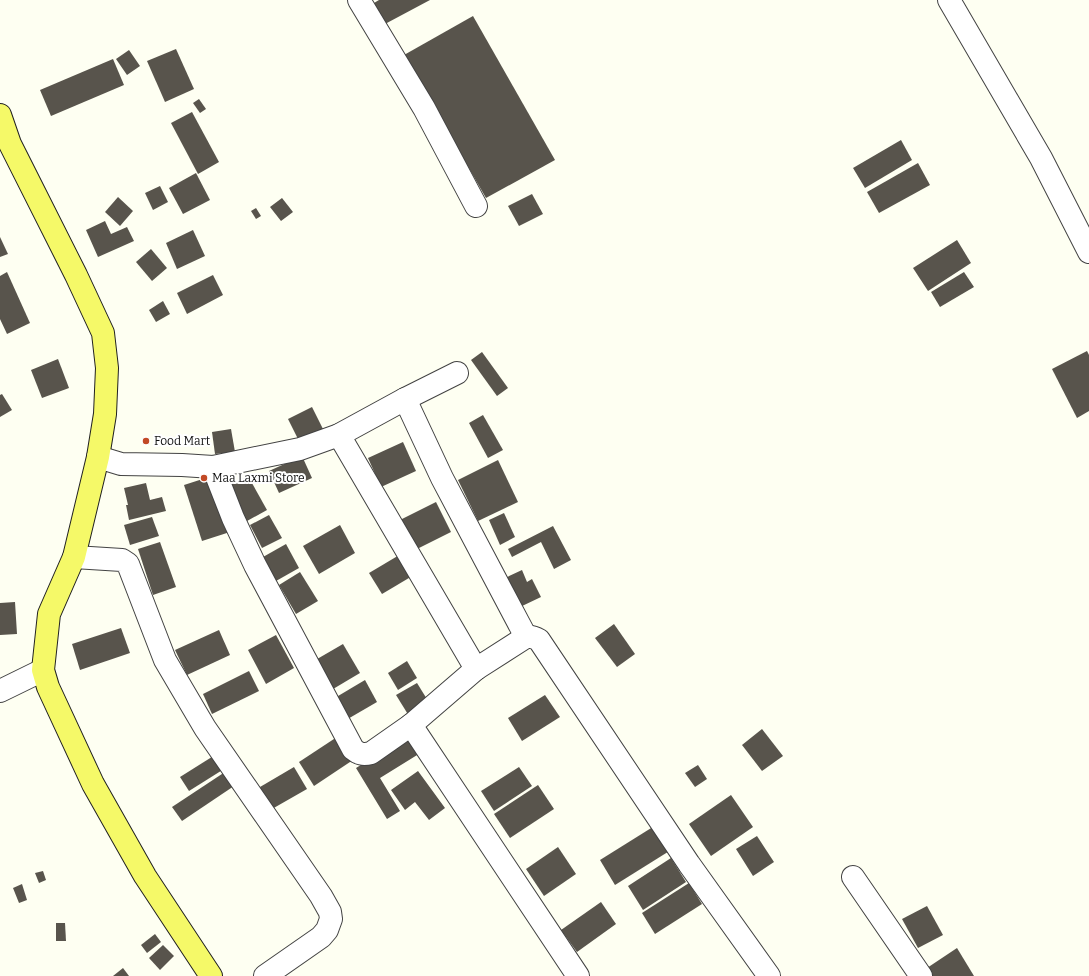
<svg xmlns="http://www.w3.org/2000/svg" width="1089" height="976" viewBox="0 0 1089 976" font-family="Bitter,serif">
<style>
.building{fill:#58544c}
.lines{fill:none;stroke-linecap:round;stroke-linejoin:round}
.minor-casing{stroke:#434343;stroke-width:24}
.major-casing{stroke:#212121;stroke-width:24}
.minor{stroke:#fff;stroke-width:22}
.major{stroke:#f5f968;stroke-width:22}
.poi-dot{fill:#c24925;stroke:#fff;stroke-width:1.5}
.labels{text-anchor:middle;stroke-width:4;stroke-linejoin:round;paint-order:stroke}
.poi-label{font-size:12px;fill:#101010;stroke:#fff;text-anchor:start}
</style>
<rect width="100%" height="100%" fill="#fefff2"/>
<!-- building -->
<g class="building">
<path d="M379 0H430L385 24 374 3Z"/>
<path d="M473 16 555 160 486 198 404 55Z"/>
<path d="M176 49 194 89 165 102 147 61Z"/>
<path d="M129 50 140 66 127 75 116 59Z"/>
<path d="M113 59 124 85 51 116 40 90Z"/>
<path d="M199 99 206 109 200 113 193 103Z"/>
<path d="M192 112 219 162 198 174 171 123Z"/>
<path d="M901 140 912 160 865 188 853 168Z"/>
<path d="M918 163 930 185 879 213 867 192Z"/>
<path d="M196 173 210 200 183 214 169 188Z"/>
<path d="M160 186 168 202 153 210 145 193Z"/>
<path d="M532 194 543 214 519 226 508 206Z"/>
<path d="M118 197 133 211 120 226 105 212Z"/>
<path d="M282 198 293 212 281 221 270 207Z"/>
<path d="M256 208 261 216 256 219 251 211Z"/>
<path d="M105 221 111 234 127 227 134 241 98 257 86 230Z"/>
<path d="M193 230 205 256 177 269 166 243Z"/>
<path d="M0 237 8 254 0 257Z"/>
<path d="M957 240 971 263 928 291 913 268Z"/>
<path d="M151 249 167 268 152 281 136 262Z"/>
<path d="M7 272 30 323 7 334 0 319V276Z"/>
<path d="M964 272 974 287 940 307 931 292Z"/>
<path d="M213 275 223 295 187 314 177 293Z"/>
<path d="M163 301 170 314 156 322 149 310Z"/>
<path d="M1087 351 1089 355V411L1077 418 1052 369Z"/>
<path d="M482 352 508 388 497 396 471 360Z"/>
<path d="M58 359 69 388 42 398 31 370Z"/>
<path d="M2 394 12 410 0 417V395Z"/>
<path d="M312 407 324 431 300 443 288 419Z"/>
<path d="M483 415 503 450 488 458 469 423Z"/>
<path d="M231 429 235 452 215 454 212 432Z"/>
<path d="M403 442 416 471 381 487 368 458Z"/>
<path d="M302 456 312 478 279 493 269 471Z"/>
<path d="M498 460 518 502 478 521 458 480Z"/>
<path d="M212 476 230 532 202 541 184 485Z"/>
<path d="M248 476 267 510 247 521 228 486Z"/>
<path d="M146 483 150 500 162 497 166 511 129 520 126 505H128L124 488Z"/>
<path d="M436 502 451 532 413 551 398 521Z"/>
<path d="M504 513 515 537 500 545 489 520Z"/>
<path d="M269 515 282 538 262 548 250 525Z"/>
<path d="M152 517 159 536 130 545 124 525Z"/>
<path d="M340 525 355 553 319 574 303 546Z"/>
<path d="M553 526 571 560 554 569 541 542 512 557 508 549Z"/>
<path d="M160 542 176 587 153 595 138 549Z"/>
<path d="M286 544 299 568 276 581 263 557Z"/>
<path d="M401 554 414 575 382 594 369 573Z"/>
<path d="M522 570 527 582 532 579 541 597 520 607 505 578Z"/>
<path d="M300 572 318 601 296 614 279 585Z"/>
<path d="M15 602 17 634 0 635V603Z"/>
<path d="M614 624 635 654 617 667 595 638Z"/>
<path d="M121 628 130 653 80 670 72 644Z"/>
<path d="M219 630 230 655 187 675 175 650Z"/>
<path d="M276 635 294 668 266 684 248 650Z"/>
<path d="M343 644 360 673 328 692 312 662Z"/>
<path d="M407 661 417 678 398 690 388 673Z"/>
<path d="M249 671 259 691 212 714 203 694Z"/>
<path d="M365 680 377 702 346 720 333 699Z"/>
<path d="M417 683 430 704 409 716 396 695Z"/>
<path d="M545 695 560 717 522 741 508 718Z"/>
<path d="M762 729 783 756 762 771 742 745Z"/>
<path d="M411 734 422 752 380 778 400 811 387 819 356 768Z"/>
<path d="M337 737 353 760 314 786 299 762Z"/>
<path d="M215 755 224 769 189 791 180 777Z"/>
<path d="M698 765 707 779 695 787 685 773Z"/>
<path d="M294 767 307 789 272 809 260 787Z"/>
<path d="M519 767 532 786 494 811 481 791Z"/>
<path d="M228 770 237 784 182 821 172 807Z"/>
<path d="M418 771 445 808 429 820 415 802 405 810 391 790Z"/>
<path d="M538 785 554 809 510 838 494 814Z"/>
<path d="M731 795 753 827 711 856 689 824Z"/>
<path d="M656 825 671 850 615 885 600 860Z"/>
<path d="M757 836 774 862 753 876 736 849Z"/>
<path d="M558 847 576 874 544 896 526 869Z"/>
<path d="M671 858 686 882 643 910 628 886Z"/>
<path d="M43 871 46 880 39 883 35 873Z"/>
<path d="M689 883 702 904 655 934 642 913Z"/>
<path d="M22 884 27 900 19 903 13 888Z"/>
<path d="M601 902 616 924 577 952 561 930Z"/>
<path d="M927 906 943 935 918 948 902 919Z"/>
<path d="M56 923H65L66 941H56Z"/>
<path d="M155 934 161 942 147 953 141 945Z"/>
<path d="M163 945 174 956 160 970 149 958Z"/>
<path d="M957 948 974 976H927L924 970Z"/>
<path d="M123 968 129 976H113Z"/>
</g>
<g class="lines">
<!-- minor casing -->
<g class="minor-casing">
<g id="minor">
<path d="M359 0 424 108 476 206"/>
<path d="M949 0 1041 158 1089 252"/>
<path d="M405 399 442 478 526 637"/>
<path d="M339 435 476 669"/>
<path d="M98 457 121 464 182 465 213 467 300 449 339 435 405 399 457 373"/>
<path d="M213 467 233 518 255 565 353 749C359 754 363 755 371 753L411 725 476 669 526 637C531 636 534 637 539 640L689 864 769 976"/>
<path d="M74 557 122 560 128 564 165 660 205 728 321 896 330 912 331 919 327 930 321 937 265 976"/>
<path d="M0 691 43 670"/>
<path d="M411 725 578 976"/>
<path d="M853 877 921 976"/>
</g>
</g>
<!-- major casing -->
<g class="major-casing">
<path id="major" d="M0 115 10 144 76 275 103 333 107 368 105 414 98 457 74 557 49 614 43 670 48 687 93 784 145 876 211 976"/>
</g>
<!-- minor -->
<use href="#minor" class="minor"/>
<!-- major -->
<use href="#major" class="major"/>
</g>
<!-- markers -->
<g class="poi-dot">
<circle cx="146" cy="441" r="4"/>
<circle cx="204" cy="478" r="4"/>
</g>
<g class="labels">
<!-- poi labels -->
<g class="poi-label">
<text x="154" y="445">Food Mart</text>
<text x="212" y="482">Maa Laxmi Store</text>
</g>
</g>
</svg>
